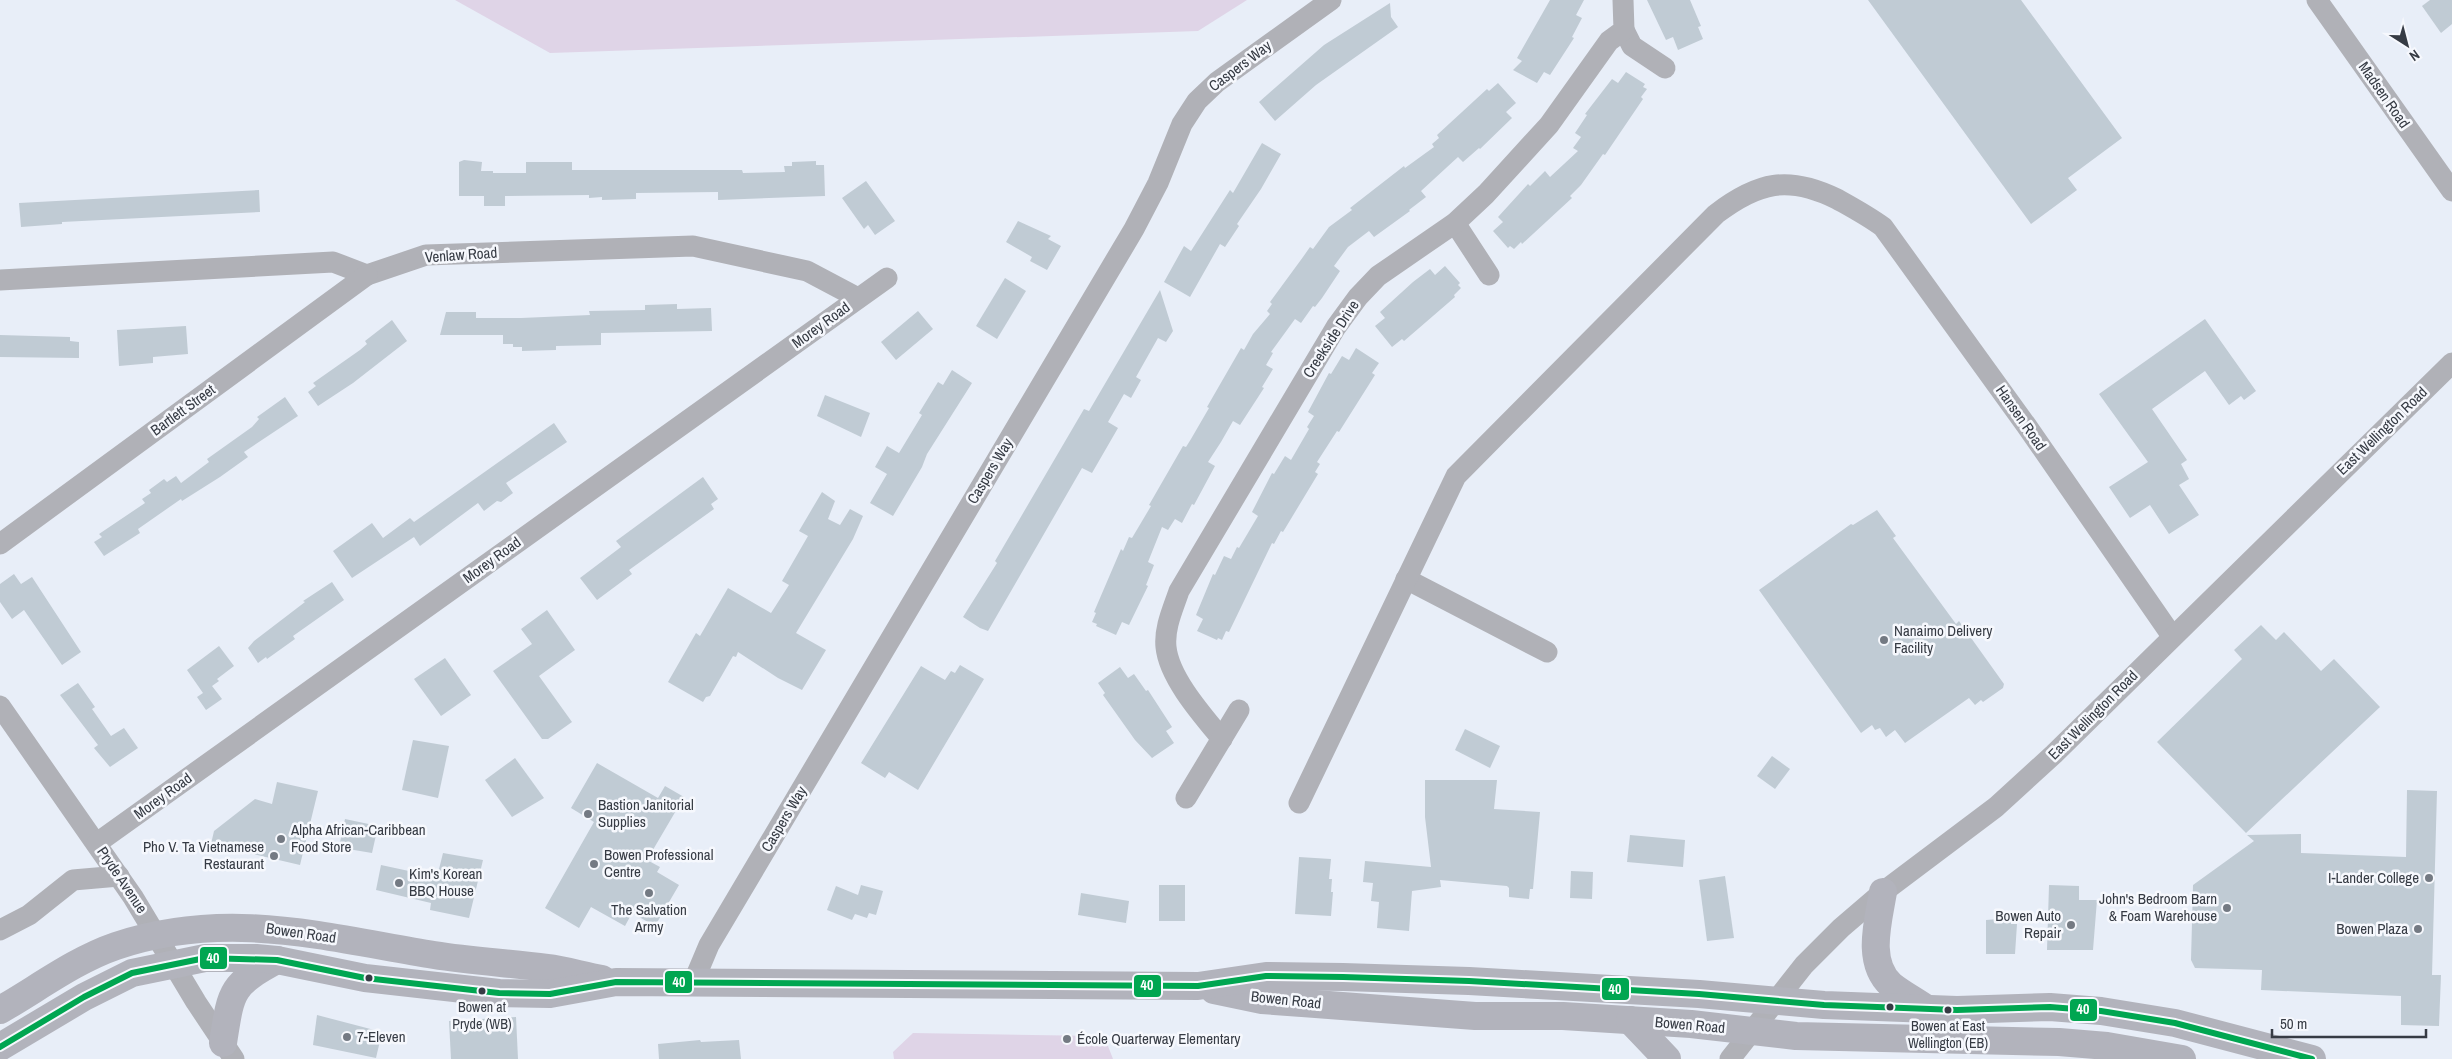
<svg xmlns="http://www.w3.org/2000/svg" width="2452" height="1059" viewBox="0 0 2452 1059" font-family="'Archivo Narrow',sans-serif">
<style>
.green{fill:#dfd4e7}
.building{fill:#c0cbd4}
.lines{fill:none;stroke-linecap:round;stroke-linejoin:round}
.minor{stroke:#b0b1b7;stroke-width:21}
.major{stroke:#b2b3bc;stroke-width:28}
.bus-1-casing{stroke:#f6f8fd;stroke-width:10}
.bus-1{stroke:#00a651;stroke-width:6}
.poi-dot{fill:#747a83;stroke:#f6f8fd;stroke-width:2}
.bus-dot{fill:#363b44;stroke:#f6f8fd;stroke-width:2}
.labels{text-anchor:middle;stroke-width:5;stroke-linejoin:round;paint-order:stroke}
.bus-label{font-size:14px;fill:#363b44;stroke:#f6f8fd}
.street-label{font-size:15px;fill:#363b44;stroke:#f6f8fd}
.poi-label{font-size:15px;fill:#363b44;stroke:#f6f8fd;text-anchor:start}
.line-badge{stroke:#f6f8fd;stroke-width:2}
.badge-label{font-size:14px;text-anchor:middle;font-weight:bold;fill:#fff}
</style>
<rect width="100%" height="100%" fill="#e8eef8"/>
<!-- green -->
<g class="green">
<path d="M455 0H1247L1198 31 550 53Z"/>
<path d="M913 1033 1098 1036 1108 1046 1113 1059H894L893 1052Z"/>
</g>
<!-- building -->
<g class="building">
<path d="M1550 0H1584L1576 15 1582 18 1572 37 1574 38 1550 75 1544 72 1537 83 1513 70 1522 61 1517 58Z"/>
<path d="M1647 0H1690L1701 26 1698 27 1703 39 1678 50 1673 37 1666 40Z"/>
<path d="M1868 0H2021L2122 138 2068 178 2077 190 2031 224Z"/>
<path d="M2430 0H2452V24L2441 33 2422 6Z"/>
<path d="M1390 3 1391 17 1398 27 1316 85 1275 121 1259 102 1324 45Z"/>
<path d="M1626 72 1645 84 1643 87 1647 89 1641 97 1643 99 1605 155 1603 154 1581 185 1570 196 1572 198 1522 244 1521 242 1514 249 1510 246 1508 248 1493 231 1503 222 1498 217 1528 184 1530 186 1545 171 1550 177 1578 151 1573 148 1581 137 1575 133 1587 115 1585 114 1612 79 1618 83Z"/>
<path d="M1498 83 1516 103 1506 112 1512 118 1480 149 1479 148 1463 162 1458 157 1421 191 1426 197 1409 210 1410 211 1374 237 1369 231 1348 247 1334 266 1340 271 1322 298 1315 307 1313 306 1301 323 1295 319 1271 352 1273 353 1266 365 1273 369 1262 387 1264 388 1240 425 1233 421 1221 442 1208 462 1215 466 1194 505 1192 504 1182 523 1175 519 1168 530 1162 527 1148 562 1154 565 1146 585 1148 586 1129 625 1122 622 1116 635 1096 626 1097 624 1092 622 1096 613 1094 612 1121 549 1123 551 1129 537 1132 538 1151 506 1149 505 1183 446 1186 447 1191 439 1209 408 1207 407 1241 348 1244 350 1253 334 1270 314 1267 311 1272 304 1270 302 1303 257 1310 247 1313 249 1329 227 1352 210 1350 208 1404 166 1405 168 1434 147 1432 144 1439 138 1437 135 1487 89 1489 91Z"/>
<path d="M1262 143 1281 154 1261 189 1237 224 1239 226 1225 247 1220 244 1190 297 1164 282 1184 246 1191 251 1230 190 1233 193Z"/>
<path d="M464 160 482 162 481 171H493V173H526V162H572V170H742L743 173 785 172 784 166H792V162L816 161V165H824L825 196 718 200V192L636 193V199L602 200V197L589 198V195L505 196V206H484V196H459V162Z"/>
<path d="M866 181 895 221 875 235 868 225 864 229 842 198Z"/>
<path d="M259 190 260 212 62 222V224L21 227 19 203Z"/>
<path d="M1018 221 1051 236 1048 239 1061 246 1047 270 1030 261 1032 257 1006 242Z"/>
<path d="M1445 266 1460 283 1458 285 1461 288 1454 295 1455 297 1404 341 1402 339 1392 347 1375 326 1385 318 1380 312 1413 282 1430 269 1435 275Z"/>
<path d="M1005 278 1026 291 997 339 976 326Z"/>
<path d="M1160 290 1173 331 1166 342 1158 338 1136 377 1141 380 1131 398 1124 394 1108 422 1118 428 1092 473 1082 468 988 631 980 628 963 617 997 563 995 561 1084 409 1089 411Z"/>
<path d="M677 304V309L711 308 712 331 601 333V345L556 346V350L522 351V347H513V344H503V335H440L446 312H476V318H521L590 315 589 311 645 310V305Z"/>
<path d="M918 311 933 329 896 360 881 342Z"/>
<path d="M2205 319 2256 391 2244 400 2241 396 2229 405 2205 371 2152 409 2187 460 2181 464 2189 479 2179 485 2199 515 2169 534 2150 505 2130 518 2109 487 2148 462 2099 394Z"/>
<path d="M392 320 407 341 353 383 318 406 308 392 316 386 313 383 360 350 367 344 365 341Z"/>
<path d="M186 326 188 354 153 357V363L119 366 117 330Z"/>
<path d="M0 335 70 337V341L79 342V358L0 357Z"/>
<path d="M1356 348 1379 363 1372 373 1375 375 1339 432 1337 431 1317 462 1320 464 1315 472 1318 474 1283 532 1281 531 1274 544 1272 543 1229 632 1226 631 1222 640 1218 638 1217 640 1197 631 1203 619 1196 615 1213 574 1215 575 1224 556 1231 559 1237 547 1239 548 1258 516 1252 512 1272 473 1274 474 1285 456 1291 460 1309 429 1307 427 1314 416 1308 412 1329 373 1331 374 1342 356 1349 360Z"/>
<path d="M952 370 972 383 927 454 922 467 893 516 870 503 887 474 875 467 887 446 899 453 922 415 919 413 938 382 943 385Z"/>
<path d="M825 395 870 413 861 437 817 416Z"/>
<path d="M285 397 298 416 244 452 248 457 220 477 182 501 181 499 138 529 140 533 104 556 94 542 102 537 99 534 145 503 142 499 151 493 149 490 164 479 167 482 176 476 181 483 209 462 207 459 252 427 259 419 257 417Z"/>
<path d="M554 423 567 442 506 483 513 493 501 502 497 501 484 511 478 503 420 546 414 537 352 578 333 551 372 523 383 538 410 518 414 522Z"/>
<path d="M703 477 718 499 711 504 714 509 629 570 632 574 597 600 580 578 621 547 616 541Z"/>
<path d="M822 492 835 501 828 519 840 525 850 509 863 516 853 539 796 633 826 650 802 690 778 678 738 652 736 657 733 656 710 696 706 697 703 702 668 682 696 633 700 636 728 588 771 613 789 585 782 581 808 536 799 531Z"/>
<path d="M1877 510 1896 536 1893 538 1956 624 1959 621 2004 684 2003 688 1983 702 1981 700 1975 705 1969 698 1905 743 1895 730 1886 737 1880 728 1875 730 1872 725 1861 733 1759 590 1851 524 1853 525Z"/>
<path d="M14 574 21 584 32 577 81 652 62 665 24 610 12 619 0 602V584Z"/>
<path d="M332 582 344 600 293 636 295 639 267 659 266 657 258 663 248 648 254 641 305 602 303 601Z"/>
<path d="M547 610 575 650 539 676 572 722 548 739H542L493 671 532 644 521 629Z"/>
<path d="M2261 625 2276 640 2284 632 2321 671 2334 659 2380 707 2246 833 2157 742 2242 659 2234 650Z"/>
<path d="M219 646 234 666 217 679 219 681 212 686 222 699 206 710 197 697 203 693 187 670Z"/>
<path d="M445 658 471 695 441 716 414 679Z"/>
<path d="M960 665 984 679 918 790 889 772 885 778 861 763 921 666 945 680 951 671 955 673Z"/>
<path d="M1120 667 1128 678 1134 674 1146 691 1148 690 1172 727 1166 731 1174 743 1152 758 1135 740 1103 695 1105 693 1098 683Z"/>
<path d="M78 683 95 707 92 709 111 736 124 728 138 748 110 767 94 748 98 745 60 695Z"/>
<path d="M1465 729 1500 746 1490 768 1455 750Z"/>
<path d="M413 740 449 746 438 798 402 790Z"/>
<path d="M1772 756 1790 769 1775 789 1757 776Z"/>
<path d="M515 758 544 798 512 817 485 780Z"/>
<path d="M597 763 658 798 665 786 684 797 647 860 660 867 657 872 679 885 655 926 632 913 625 926 591 907 579 928 545 908 594 822 571 808Z"/>
<path d="M1425 780H1497L1494 809 1540 812 1533 889H1530L1529 899 1509 897V888L1507 886 1440 880 1441 887 1412 891 1409 931 1377 928 1379 902 1371 901 1373 883 1363 882 1365 861 1431 867 1425 817Z"/>
<path d="M277 782 318 791 300 865 211 844 214 831 255 799 272 804Z"/>
<path d="M2407 790 2437 791 2432 975H2441L2439 1026 2401 1025V996L2261 990 2262 970 2195 968 2191 960 2193 885 2254 841 2247 835 2301 834V853L2406 857Z"/>
<path d="M345 819 378 826 372 853 342 848 343 843 340 842Z"/>
<path d="M1630 835 1685 840 1683 867 1627 862Z"/>
<path d="M443 853 483 860 469 918 430 910 431 903 376 890 381 865 437 877Z"/>
<path d="M1299 857 1331 859 1329 879H1332L1331 892H1333L1331 916 1295 914Z"/>
<path d="M1571 871 1593 872 1592 899 1570 898Z"/>
<path d="M1725 876 1734 938 1707 941 1699 880Z"/>
<path d="M861 885 883 891 876 915 869 913 867 918 855 914 852 920 827 910 836 886 858 895Z"/>
<rect x="1159" y="885" width="26" height="36"/>
<path d="M2049 885 2079 886V900H2097L2093 950H2047Z"/>
<path d="M1081 893 1129 901 1126 923 1078 915Z"/>
<path d="M2011 918V924H2017L2015 954H1986V920Z"/>
<path d="M317 1015 382 1032 376 1058 313 1045Z"/>
<path d="M516 1017 518 1059H451L449 1021Z"/>
<path d="M700 1040 701 1042 739 1040 741 1059H659L658 1044Z"/>
</g>
<g class="lines">
<!-- minor -->
<g class="minor">
<path d="M2317 0 2452 191"/>
<path d="M1624 30 1632 46 1665 68"/>
<path d="M1455 223 1489 275"/>
<path d="M0 280 333 262 367 275 426 255 693 246 807 271 858 298"/>
<path d="M0 544 367 275"/>
<path d="M1406 579 1547 652"/>
<path d="M0 706 133 897 196 1002 234 1059"/>
<path d="M1222 739C1203 716 1169 678 1166 647 1164 628 1173 609 1179 591L1336 327 1358 297 1378 276 1455 223 1486 194 1549 125 1609 41 1624 30 1623 0"/>
<path d="M1186 798 1239 710"/>
<path d="M1299 803 1456 476 1716 214C1758 182 1788 175 1837 199 1853 208 1868 216 1883 227L2026 425 2172 636"/>
<path d="M97 843 887 278"/>
<path d="M0 930 29 915 73 880 119 876"/>
<path d="M693 983 709 945 1134 229 1158 183 1182 124 1197 101 1217 82 1331 0"/>
<path d="M1730 1059 1804 965 1841 928 1883 892 1996 807 2054 754 2452 363"/>
</g>
<!-- major -->
<g class="major">
<path d="M1883 892C1878 922 1866 962 1891 985 1902 994 1916 1001 1927 1009"/>
<path d="M1214 990 1262 1000 1475 1016H1563L1691 1024 1796 1036 2059 1042 2107 1046 2182 1059"/>
<path d="M0 1010C37 989 75 960 116 946 227 909 324 937 434 955 471 961 509 963 547 968 565 970 584 976 602 979"/>
<path d="M1630 1020 1667 1059"/>
<path d="M223 1043C231 992 230 985 277 960"/>
<path d="M0 1047 84 997 132 973 205 958H256L277 960 365 978 499 993 550 994 616 982 1198 986 1266 976 1343 977 1469 981 1699 994 1824 1005 1957 1010 2050 1007 2101 1011 2175 1023 2312 1059"/>
</g>
<!-- bus-1 casing -->
<g class="bus-1-casing">
<path id="bus-1" d="M0 1047 84 997 132 973 205 958 277 960 365 978 499 993 550 994 616 982 1198 986 1266 976 1343 977 1469 981 1699 994 1824 1005 1957 1010 2050 1007 2101 1011 2175 1023 2312 1059"/>
</g>
<!-- bus-1 -->
<use href="#bus-1" class="bus-1"/>
</g>
<!-- markers -->
<g class="poi-dot">
<circle cx="1884" cy="640" r="5"/>
<circle cx="588" cy="814" r="5"/>
<circle cx="281" cy="839" r="5"/>
<circle cx="274" cy="856" r="5"/>
<circle cx="594" cy="864" r="5"/>
<circle cx="2429" cy="878" r="5"/>
<circle cx="399" cy="883" r="5"/>
<circle cx="649" cy="893" r="5"/>
<circle cx="2227" cy="908" r="5"/>
<circle cx="2071" cy="925" r="5"/>
<circle cx="2418" cy="929" r="5"/>
<circle cx="347" cy="1037" r="5"/>
<circle cx="1067" cy="1039" r="5"/>
</g>
<g class="bus-dot">
<circle cx="369" cy="978" r="4.5"/>
<circle cx="482" cy="991" r="4.5"/>
<circle cx="1890" cy="1007" r="4.5"/>
<circle cx="1948" cy="1010" r="4.5"/>
</g>
<g class="labels">
<!-- bus labels -->
<g class="bus-label">
<text x="482" y="1012">Bowen at<tspan x="482" dy="17">Pryde (WB)</tspan></text>
<text x="1948" y="1031">Bowen at East<tspan x="1948" dy="17">Wellington (EB)</tspan></text>
</g>
<!-- street labels -->
<g class="street-label">
<text transform="translate(1240 66) rotate(-37)" y="5">Caspers Way</text>
<text transform="translate(2384 95) rotate(55)" y="5">Madsen Road</text>
<text transform="translate(461 255) rotate(-4)" y="5">Venlaw Road</text>
<text transform="translate(821 325) rotate(-36)" y="5">Morey Road</text>
<text transform="translate(1331 339) rotate(-57)" y="5">Creekside Drive</text>
<text transform="translate(183 410) rotate(-36)" y="5">Bartlett Street</text>
<text transform="translate(2021 418) rotate(55)" y="5">Hansen Road</text>
<text transform="translate(2382 431) rotate(-44)" y="5">East Wellington Road</text>
<text transform="translate(990 471) rotate(-59)" y="5">Caspers Way</text>
<text transform="translate(492 560) rotate(-36)" y="5">Morey Road</text>
<text transform="translate(2093 715) rotate(-45)" y="5">East Wellington Road</text>
<text transform="translate(163 796) rotate(-36)" y="5">Morey Road</text>
<text transform="translate(784 819) rotate(-59)" y="5">Caspers Way</text>
<text transform="translate(122 880) rotate(56)" y="5">Pryde Avenue</text>
<text transform="translate(301 933) rotate(8)" y="5">Bowen Road</text>
<text transform="translate(1286 1000) rotate(6)" y="5">Bowen Road</text>
<text transform="translate(1690 1025) rotate(5)" y="5">Bowen Road</text>
</g>
<!-- poi labels -->
<g class="poi-label">
<text x="1894" y="636">Nanaimo Delivery<tspan x="1894" dy="17">Facility</tspan></text>
<text x="598" y="810">Bastion Janitorial<tspan x="598" dy="17">Supplies</tspan></text>
<text x="291" y="835">Alpha African-Caribbean<tspan x="291" dy="17">Food Store</tspan></text>
<text x="264" y="852" text-anchor="end">Pho V. Ta Vietnamese<tspan x="264" dy="17">Restaurant</tspan></text>
<text x="604" y="860">Bowen Professional<tspan x="604" dy="17">Centre</tspan></text>
<text x="409" y="879">Kim's Korean<tspan x="409" dy="17">BBQ House</tspan></text>
<text x="2419" y="883" text-anchor="end">I-Lander College</text>
<text x="2217" y="904" text-anchor="end">John's Bedroom Barn<tspan x="2217" dy="17">&amp; Foam Warehouse</tspan></text>
<text x="649" y="915" text-anchor="middle">The Salvation<tspan x="649" dy="17">Army</tspan></text>
<text x="2061" y="921" text-anchor="end">Bowen Auto<tspan x="2061" dy="17">Repair</tspan></text>
<text x="2408" y="934" text-anchor="end">Bowen Plaza</text>
<text x="357" y="1042">7-Eleven</text>
<text x="1077" y="1044">École Quarterway Elementary</text>
</g>
</g>
<g class="line-badge">
<rect x="199" y="946" width="29" height="24" rx="5" fill="#00a651"/>
<rect x="664" y="970" width="29" height="24" rx="5" fill="#00a651"/>
<rect x="1133" y="974" width="29" height="24" rx="5" fill="#00a651"/>
<rect x="1601" y="977" width="29" height="24" rx="5" fill="#00a651"/>
<rect x="2069" y="998" width="29" height="24" rx="5" fill="#00a651"/>
</g>
<g class="badge-label">
<text x="213" y="963">40</text>
<text x="679" y="987">40</text>
<text x="1147" y="990">40</text>
<text x="1615" y="994">40</text>
<text x="2083" y="1014">40</text>
</g>
<!-- north arrow -->
<g transform="translate(2407 45) rotate(144)" stroke="#f6f8fd" stroke-width="4" paint-order="stroke">
<path d="M0-4L9 19L0 12L-9 19Z" fill="#363b44"/>
<text y="-8" font-size="14" font-weight="bold" text-anchor="middle" fill="#363b44">N</text>
</g>
<!-- scale -->
<path d="M2272 1029v8h154v-8" fill="none" stroke="#363b44" stroke-width="2.5"/>
<text x="2280" y="1029" font-size="15" fill="#363b44" stroke="#f6f8fd" stroke-width="4" paint-order="stroke">50 m</text>
</svg>
